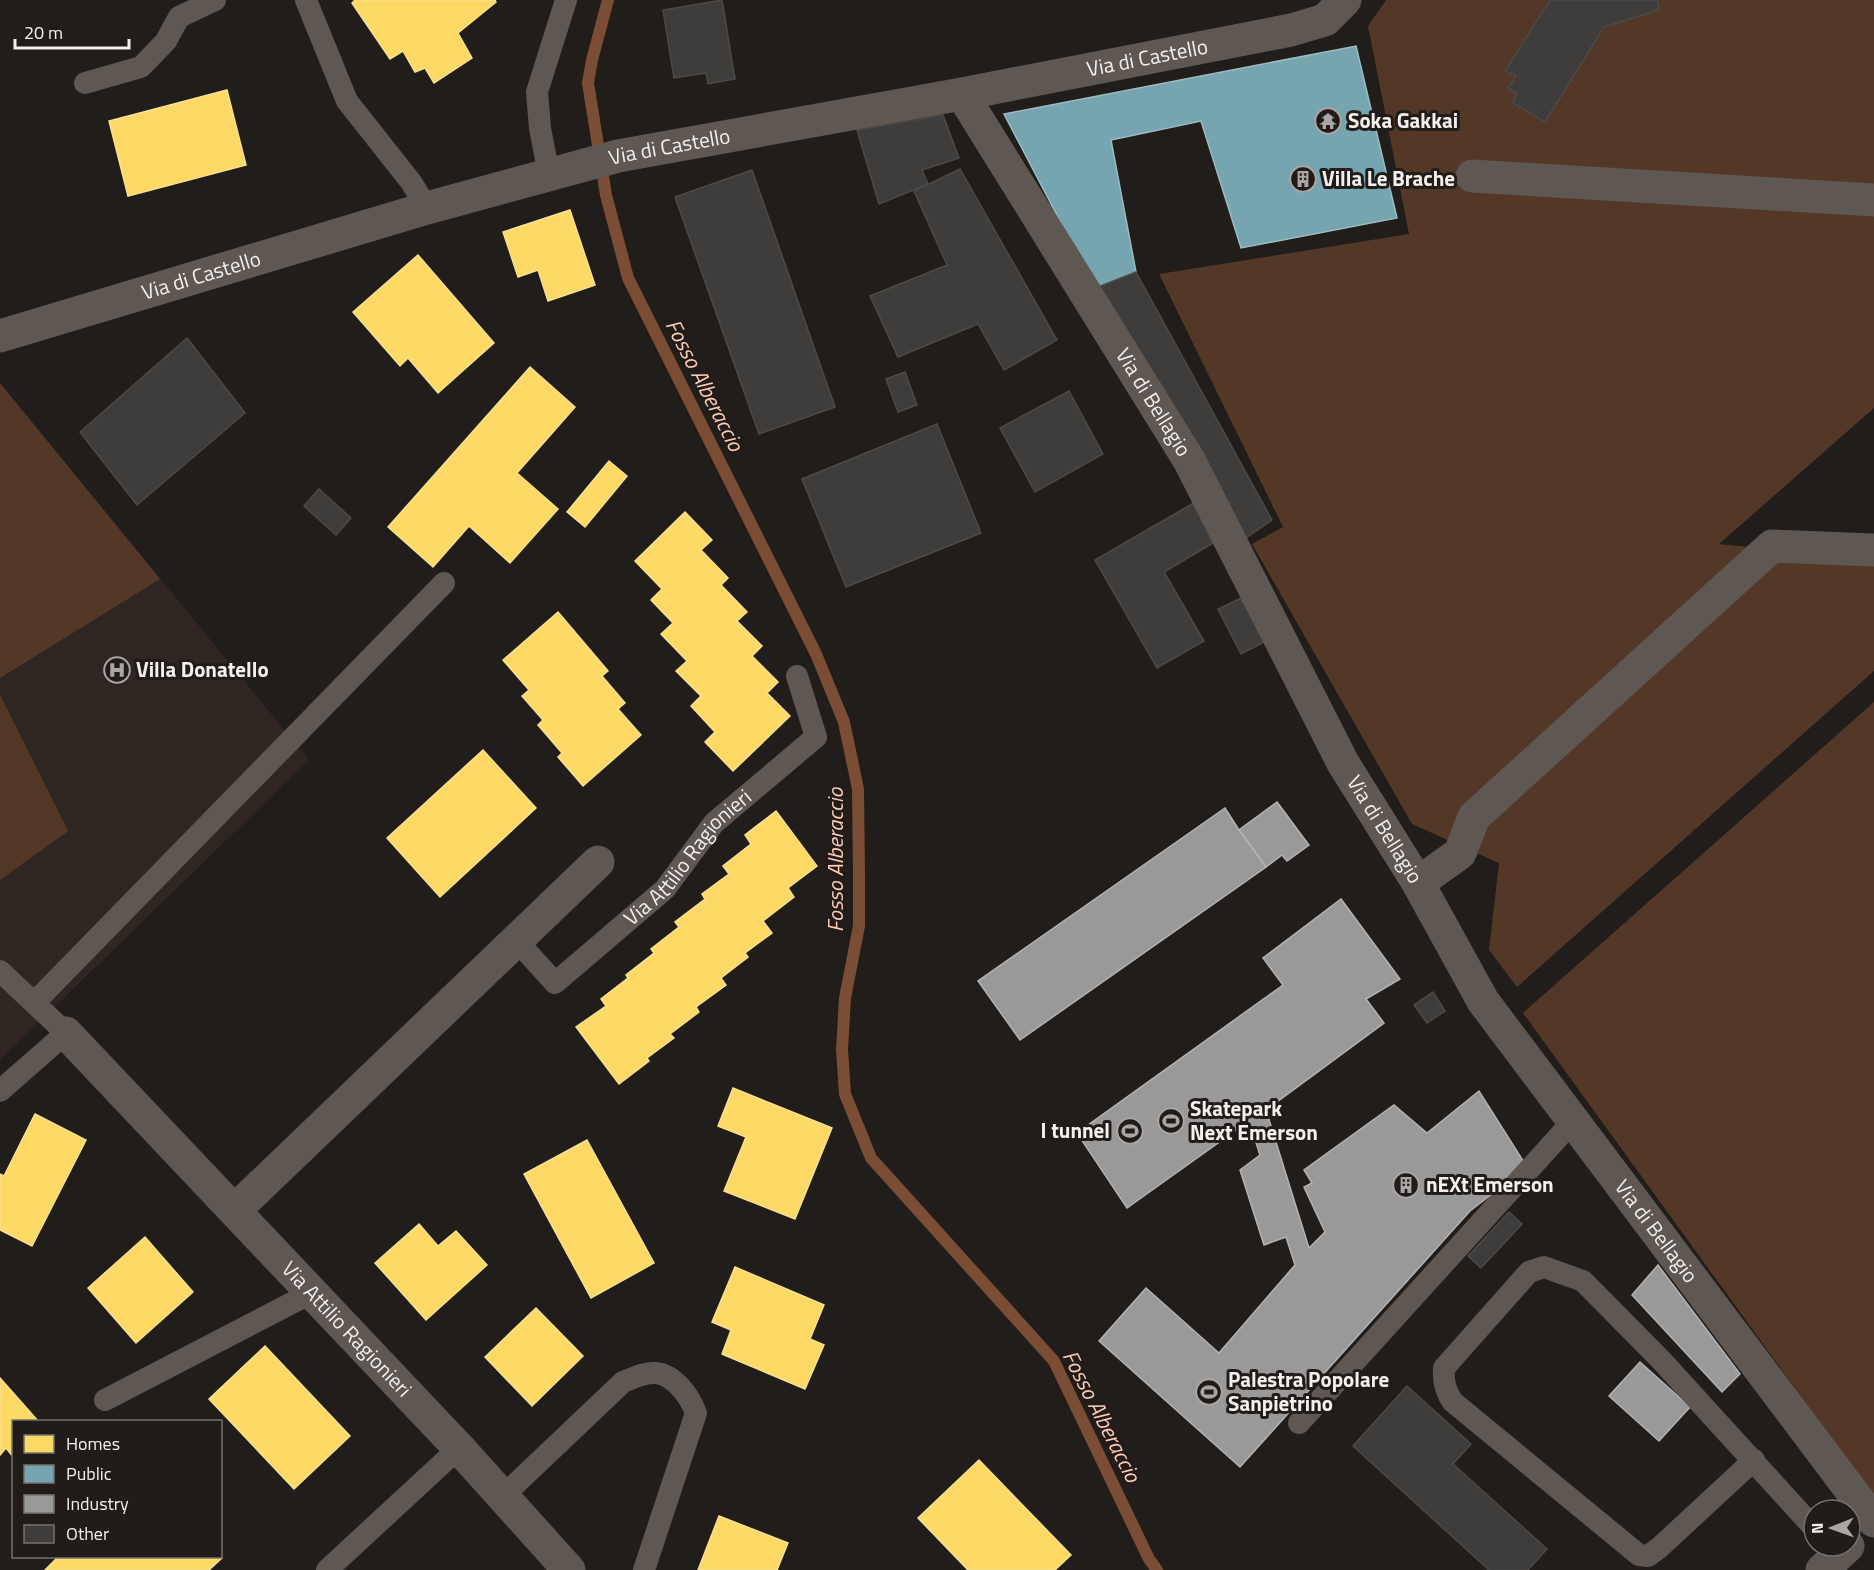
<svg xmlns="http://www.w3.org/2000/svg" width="1874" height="1570" viewBox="0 0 1874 1570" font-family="'Titillium Web',sans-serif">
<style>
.built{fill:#2f2622}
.green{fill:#533727}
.homes{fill:#ffd966;stroke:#fbe08f;stroke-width:1.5}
.public{fill:#76a5af;stroke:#9cbcc2;stroke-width:1.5}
.industry{fill:#999;stroke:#b4b3b2;stroke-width:1.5}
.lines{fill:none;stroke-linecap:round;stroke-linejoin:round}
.stream{stroke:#7b4d34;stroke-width:12}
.building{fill:#3e3d3b;stroke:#4c4a48;stroke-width:1.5}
.service{stroke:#5e5752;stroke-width:22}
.minor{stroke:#5e5752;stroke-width:33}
.labels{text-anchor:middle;stroke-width:6;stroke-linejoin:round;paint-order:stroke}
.street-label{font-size:21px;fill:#f3f0ee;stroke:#211c1a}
.poi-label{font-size:21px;font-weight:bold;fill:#f3f0ee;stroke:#211c1a;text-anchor:start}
.water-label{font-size:22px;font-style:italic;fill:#fdccb3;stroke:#211c1a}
</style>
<rect width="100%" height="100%" fill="#201d1b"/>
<!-- built -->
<path class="built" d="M0 383 309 760 0 1060Z"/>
<!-- green -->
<g class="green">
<path d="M1386 0H1874V408L1719 544 1874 560V671L1517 987 1489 950 1499 863 1412 824 1252 544 1283 527 1159 274 1409 234 1368 26Z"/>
<path d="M0 383 160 579 0 678Z"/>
<path d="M0 695 68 831 0 880Z"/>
<path d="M1874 702V1497L1523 1013Z"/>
</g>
<!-- homes -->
<g class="homes">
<path d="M355 0H495L496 2 458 33 472 58 434 83 425 68 415 72 403 51 390 59 352 3Z"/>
<path d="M227 90 246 165 128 196 109 121Z"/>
<path d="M570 210 595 285 548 301 538 270 518 277 503 232Z"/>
<path d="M418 255 494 343 438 393 408 358 400 366 353 312Z"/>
<path d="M530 367 575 407 517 473 558 509 510 563 469 526 433 567 388 527Z"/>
<path d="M609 461 627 476 585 527 567 512Z"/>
<path d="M685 512 712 540 701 550 728 578 721 585 747 612 737 621 762 646 752 656 778 682 767 693 790 716 733 771 705 742 715 732 691 706 701 696 676 671 687 661 661 634 673 623 651 600 662 589 635 561Z"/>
<path d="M558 612 608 671 602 676 625 703 618 709 641 735 583 786 558 757 562 753 538 725 543 720 522 696 529 690 503 660Z"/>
<path d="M483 750 536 808 440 897 387 838Z"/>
<path d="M776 811 817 866 788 888 794 897 763 921 772 933 745 953 748 957 721 978 726 985 696 1007 699 1012 670 1034 674 1038 647 1058 649 1061 619 1084 576 1027 606 1006 601 999 628 978 626 975 654 953 651 949 679 927 675 922 705 899 702 894 729 874 723 866 751 844 745 835Z"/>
<path d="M733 1088 832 1128 795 1219 724 1191 746 1137 718 1126Z"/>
<path d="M35 1114 86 1140 32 1246 0 1230V1174L4 1176Z"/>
<path d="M587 1140 654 1263 591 1298 524 1174Z"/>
<path d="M419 1224 438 1246 456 1231 487 1265 426 1320 375 1263Z"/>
<path d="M145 1237 193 1292 136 1343 88 1288Z"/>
<path d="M735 1267 824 1305 810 1339 824 1345 805 1389 722 1354 731 1330 712 1322Z"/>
<path d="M536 1308 583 1356 532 1406 485 1357Z"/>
<path d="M265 1346 350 1436 294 1489 209 1399Z"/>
<path d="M0 1378 39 1422H14V1458L6 1448 0 1455Z"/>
<path d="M979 1460 1071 1555 1055 1570H968L918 1518Z"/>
<path d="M719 1516 788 1543 777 1570H698Z"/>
<path d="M59 1556H220L222 1558 209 1570H45Z"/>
</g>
<!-- public -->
<path class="public" d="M1356 46 1397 218 1241 248 1201 121 1111 140 1136 272 1095 288 1004 114Z"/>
<!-- industry -->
<g class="industry">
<path d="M1277 802 1309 845 1287 861 1282 855 1266 867 1239 830Z"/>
<path d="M1225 808 1239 830 1266 867 1020 1040 978 981Z"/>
<path d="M1341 899 1400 979 1366 999 1384 1023 1266 1110 1309 1248 1325 1232 1304 1187 1312 1183 1304 1170 1394 1105 1427 1133 1479 1091 1527 1167 1470 1211 1240 1467 1099 1341 1146 1288 1219 1353 1295 1265 1286 1237 1264 1245 1240 1170 1260 1155 1249 1121 1127 1208 1077 1133 1283 985 1263 958Z"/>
<path d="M1658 1265 1740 1374 1722 1392 1632 1295Z"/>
<path d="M1640 1362 1690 1407 1659 1441 1609 1396Z"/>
</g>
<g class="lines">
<!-- stream -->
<path class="stream" d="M608 0 592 60 588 83 606 195 628 278 816 654 844 722 858 789 859 874V926L845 998 842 1050 845 1094 871 1158 1054 1361 1149 1559 1157 1570"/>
</g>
<!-- building -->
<g class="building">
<path d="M722 0 735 79 708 84 706 73 674 78 663 10Z"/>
<path d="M1550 0H1657L1659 10 1604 27 1545 122 1513 103 1516 93 1508 88 1516 76 1505 71Z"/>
<path d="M943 115 959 158 922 170 928 184 879 204 857 130Z"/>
<path d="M960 169 1057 340 1004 370 978 324 898 357 870 296 947 265 914 191Z"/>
<path d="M752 170 835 407 759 434 675 197Z"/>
<path d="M1136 272 1272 520 1246 538 1095 288Z"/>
<path d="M187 338 245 413 137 505 80 432Z"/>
<path d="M905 372 917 405 898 412 886 379Z"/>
<path d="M1069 391 1103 454 1035 492 1000 428Z"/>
<path d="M937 424 981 533 846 587 802 479Z"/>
<path d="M319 489 351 518 336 535 304 506Z"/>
<path d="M1197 501 1220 539 1164 572 1204 641 1157 668 1095 560Z"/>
<path d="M1241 598 1264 642 1241 654 1218 609Z"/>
<path d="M1433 992 1445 1011 1427 1023 1414 1005Z"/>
<path d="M1509 1212 1522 1224 1481 1268 1468 1256Z"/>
<path d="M1407 1386 1471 1444 1453 1464 1547 1549 1528 1570H1489L1353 1446Z"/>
</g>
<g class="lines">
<!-- service -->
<g class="service">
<path d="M306 0 347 101 411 182 427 208"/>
<path d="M85 83 141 67 166 41 179 17 215 0"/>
<path d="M549 175 540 128 537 92 566 0"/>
<path id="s1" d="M517 941 555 983 665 889 714 823 816 737 797 676"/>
<path d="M0 971 66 1033 0 1091"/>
<path d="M34 1003 444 583"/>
<path d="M105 1400 313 1292"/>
<path d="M1299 1423 1573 1121"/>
<path d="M1754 1460 1659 1548 1648 1556 1639 1555 1453 1402C1445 1391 1443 1381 1444 1368L1529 1272 1544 1267 1583 1281 1662 1361 1814 1528"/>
<path d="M503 1496 623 1382C633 1378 644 1372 656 1373 675 1375 690 1397 696 1413L644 1570"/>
<path d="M327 1570 459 1448"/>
</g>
<!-- minor -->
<g class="minor">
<path id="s2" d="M962 94 1189 460 1343 763 1418 883 1483 1001 1874 1521"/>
<path d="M1472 176 1874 200"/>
<path id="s3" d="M0 336 427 208 618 156 962 94 1291 30 1325 20 1345 0"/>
<path d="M1418 883 1460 853 1474 817 1772 546 1874 550"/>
<path id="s4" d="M66 1033 459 1448 569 1570"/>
<path d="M235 1210 598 862"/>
<path d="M1822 1570 1848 1546"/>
</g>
</g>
<!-- icons -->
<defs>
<g id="temple-ring" transform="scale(1.35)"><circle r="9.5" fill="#211c1a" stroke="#a9a6a4" stroke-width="1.5"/><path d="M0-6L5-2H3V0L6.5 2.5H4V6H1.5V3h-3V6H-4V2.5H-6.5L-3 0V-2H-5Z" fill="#a9a6a4"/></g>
<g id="building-ring" transform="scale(1.35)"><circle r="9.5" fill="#211c1a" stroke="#a9a6a4" stroke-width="1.5"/><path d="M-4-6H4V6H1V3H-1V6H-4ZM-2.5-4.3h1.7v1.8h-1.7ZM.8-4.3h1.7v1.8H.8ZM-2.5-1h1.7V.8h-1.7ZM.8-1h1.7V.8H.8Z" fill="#a9a6a4"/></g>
<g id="hospital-ring" transform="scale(1.35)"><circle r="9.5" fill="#211c1a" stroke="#a9a6a4" stroke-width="1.5"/><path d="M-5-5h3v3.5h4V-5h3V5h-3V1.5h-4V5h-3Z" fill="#a9a6a4"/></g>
<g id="stadium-ring" transform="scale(1.35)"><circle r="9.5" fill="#211c1a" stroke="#a9a6a4" stroke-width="1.5"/><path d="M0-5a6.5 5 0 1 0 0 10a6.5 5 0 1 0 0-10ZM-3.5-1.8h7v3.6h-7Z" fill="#a9a6a4"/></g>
</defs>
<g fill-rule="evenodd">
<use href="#temple-ring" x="1328" y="121"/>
<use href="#building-ring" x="1303" y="179"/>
<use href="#hospital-ring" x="117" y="670"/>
<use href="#stadium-ring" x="1171" y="1121"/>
<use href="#stadium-ring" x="1130" y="1131"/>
<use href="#building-ring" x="1406" y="1185"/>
<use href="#stadium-ring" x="1209" y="1392"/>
</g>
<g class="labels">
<!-- street labels -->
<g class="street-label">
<text dy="7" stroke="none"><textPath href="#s3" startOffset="1182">Via di Castello</textPath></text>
<text dy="7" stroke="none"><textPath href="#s3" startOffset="696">Via di Castello</textPath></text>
<text dy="7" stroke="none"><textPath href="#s3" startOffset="210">Via di Castello</textPath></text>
<text dy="7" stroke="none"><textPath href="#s2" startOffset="363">Via di Bellagio</textPath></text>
<text dy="7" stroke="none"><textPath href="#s2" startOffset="849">Via di Bellagio</textPath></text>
<text dy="7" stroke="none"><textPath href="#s1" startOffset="240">Via Attilio Ragionieri</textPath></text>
<text dy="7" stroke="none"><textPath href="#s2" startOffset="1335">Via di Bellagio</textPath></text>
<text dy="7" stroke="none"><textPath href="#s4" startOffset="408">Via Attilio Ragionieri</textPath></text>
</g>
<!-- poi labels -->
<g class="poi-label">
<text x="1348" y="128">Soka Gakkai</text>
<text x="1322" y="186">Villa Le Brache</text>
<text x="136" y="677">Villa Donatello</text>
<text x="1190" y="1116">Skatepark<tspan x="1190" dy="24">Next Emerson</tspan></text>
<text x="1110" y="1138" text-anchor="end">I tunnel</text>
<text x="1426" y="1192">nEXt Emerson</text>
<text x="1228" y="1387">Palestra Popolare<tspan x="1228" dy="24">Sanpietrino</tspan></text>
</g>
<!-- water labels -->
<g class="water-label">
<text transform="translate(705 385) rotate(63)" y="8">Fosso Alberaccio</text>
<text transform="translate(835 860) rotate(-90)" y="8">Fosso Alberaccio</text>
<text transform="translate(1102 1416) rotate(63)" y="8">Fosso Alberaccio</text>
</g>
</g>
<!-- legend -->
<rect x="12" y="1420" width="210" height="138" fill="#211c1a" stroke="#75716f" stroke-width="1.5"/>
<rect x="24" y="1435" width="30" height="18" fill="#ffd966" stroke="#75716f" stroke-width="1.5"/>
<text x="66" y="1450" font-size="18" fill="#f3f0ee">Homes</text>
<rect x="24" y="1465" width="30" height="18" fill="#76a5af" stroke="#75716f" stroke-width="1.5"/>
<text x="66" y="1480" font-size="18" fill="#f3f0ee">Public</text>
<rect x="24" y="1495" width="30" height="18" fill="#999999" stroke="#75716f" stroke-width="1.5"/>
<text x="66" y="1510" font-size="18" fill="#f3f0ee">Industry</text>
<rect x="24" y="1525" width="30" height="18" fill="#3e3d3b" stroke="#75716f" stroke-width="1.5"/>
<text x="66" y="1540" font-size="18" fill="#f3f0ee">Other</text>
<!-- north arrow -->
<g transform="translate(1832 1528) rotate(269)"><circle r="28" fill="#211c1a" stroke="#75716f" stroke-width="1.5"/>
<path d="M0-4.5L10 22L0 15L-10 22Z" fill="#a9a6a4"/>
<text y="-9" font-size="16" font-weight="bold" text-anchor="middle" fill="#f3f0ee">N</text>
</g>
<!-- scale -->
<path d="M15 39v9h114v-9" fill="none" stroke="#f3f0ee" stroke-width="3"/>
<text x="24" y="39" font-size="18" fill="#f3f0ee" stroke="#211c1a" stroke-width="4.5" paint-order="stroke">20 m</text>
</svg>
